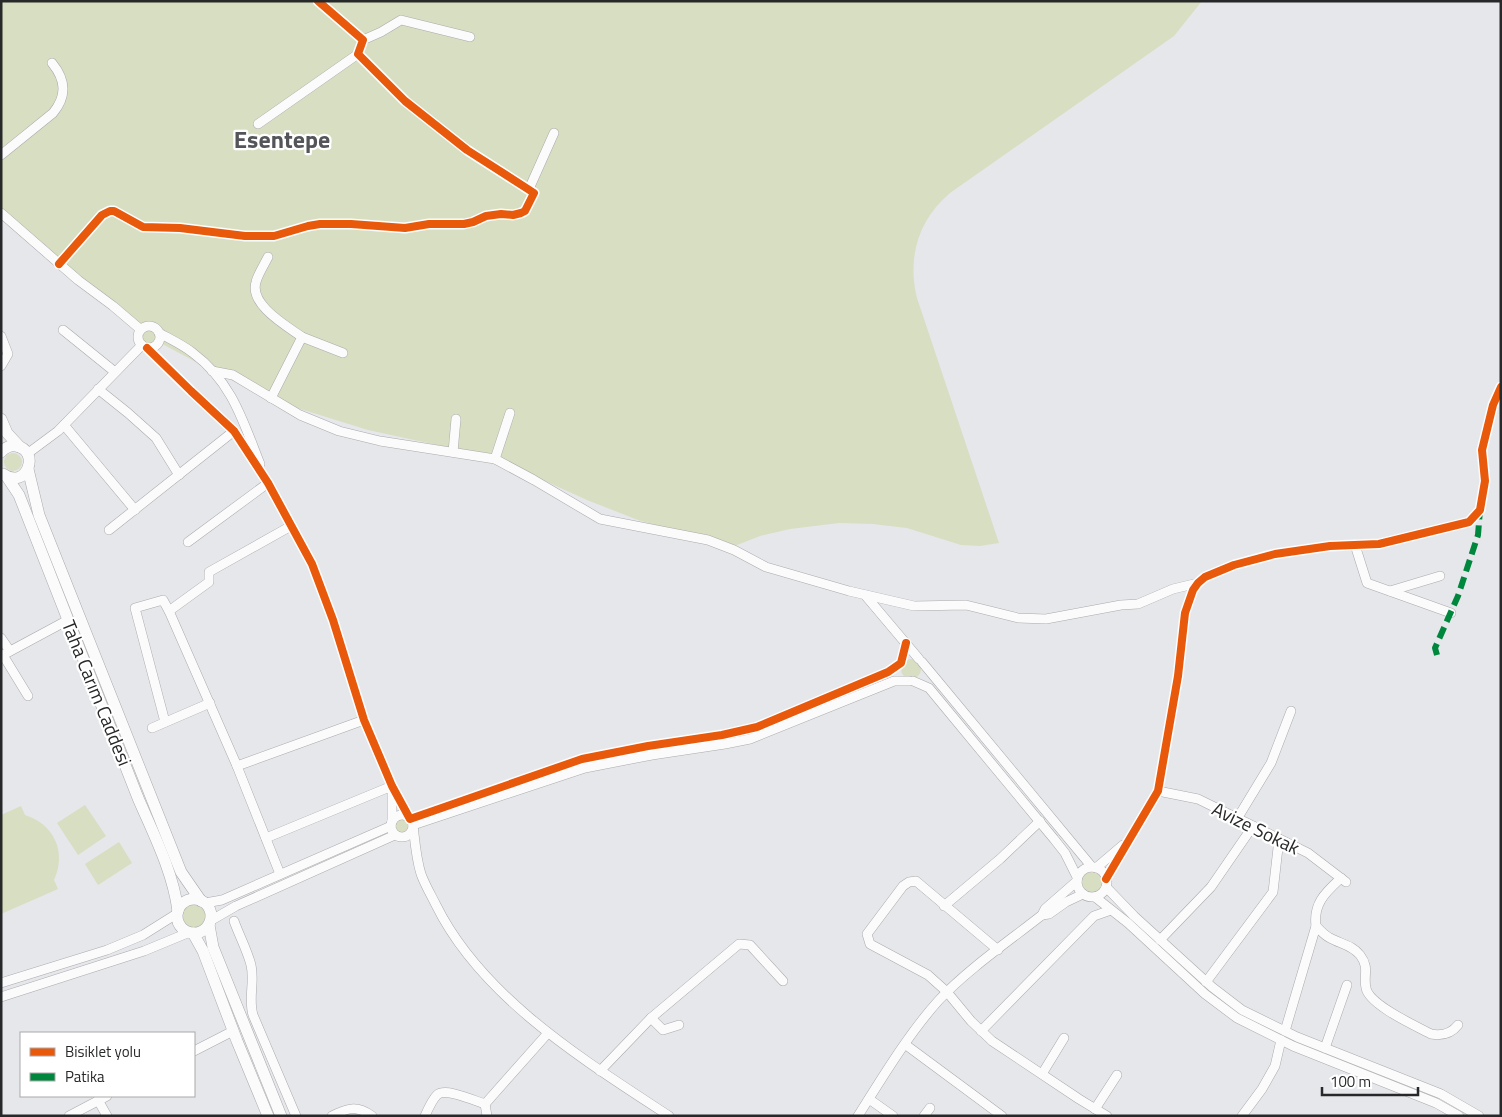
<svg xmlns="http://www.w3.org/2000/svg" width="1502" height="1117" viewBox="0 0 1502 1117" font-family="'Titillium Web',sans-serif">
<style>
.green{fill:#d8dec1}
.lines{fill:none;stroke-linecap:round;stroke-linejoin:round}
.minor-casing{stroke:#aaaaac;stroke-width:10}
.major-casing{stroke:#aaaaac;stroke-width:12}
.minor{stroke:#fbfbfc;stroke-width:9}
.major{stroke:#fbfbfc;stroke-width:11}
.quiet{stroke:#00873e;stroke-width:6;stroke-dasharray:12 6;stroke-linecap:butt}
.cycleway-casing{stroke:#fff;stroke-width:11}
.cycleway{stroke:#e8590c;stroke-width:8}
.labels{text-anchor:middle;stroke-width:4.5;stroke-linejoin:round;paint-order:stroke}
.street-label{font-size:19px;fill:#272829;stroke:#fff}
.district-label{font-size:24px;font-weight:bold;fill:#535559;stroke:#fff}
</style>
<rect width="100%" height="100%" fill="#e6e7ea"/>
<!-- green -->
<g class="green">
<path d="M1 1H1202L1174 36 950 193C918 220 907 258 917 298L999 543 980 546 961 545 907 528 873 524 839 523 790 529 760 536 732 547 638 520 587 500 523 471 442 446 368 430 294 407 220 375 155 340 150 344 144 342 142 337 143 332 1 211Z"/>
<circle cx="13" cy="462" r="9"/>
<circle cx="911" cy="669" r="10"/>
<path d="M85 805 106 836 78 855 57 823Z"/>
<path d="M21 806 25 815C54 824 67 852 54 880L58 889 1 914V815Z"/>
<circle cx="402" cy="826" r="9"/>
<path d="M119 842 132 863 98 885 85 864Z"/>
<circle cx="1092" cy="882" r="10"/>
<circle cx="194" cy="916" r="12"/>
</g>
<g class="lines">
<!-- minor casing -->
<g class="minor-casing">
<g id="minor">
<path d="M363 40 381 32 401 20 470 37"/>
<path d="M258 124 358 54"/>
<path d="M1 155 53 113C67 96 66 80 52 63"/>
<path d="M529 189 554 133"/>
<path d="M1 213 78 280 113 306 140 329"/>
<path d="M268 257C264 265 258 274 256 282 249 305 287 326 302 337"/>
<path d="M59 264 102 215 110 211H114L143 227 180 228 245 236H274L308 226 320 224H351L405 228 429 224H464L473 222 486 216 501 214 513 215 521 213 525 211 534 193 467 150 405 101 358 54 363 40 318 1"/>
<circle cx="149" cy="337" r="11"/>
<path d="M63 330 115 372"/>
<path d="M159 333C170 339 183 345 193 353 232 382 243 421 260 464"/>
<path d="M1 336 8 354 1 366"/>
<path d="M147 348 191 391 234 431 268 483 312 564 333 620 364 720 392 786 410 819 582 759 648 746 722 735 757 727 888 672 901 663 906 643"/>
<path d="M212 371 233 375 300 415 339 431 380 441 495 459 534 480 600 519 708 540 734 550 766 567 849 591 914 606 966 605 1018 618 1046 619 1121 605 1138 604 1173 589 1198 583"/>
<path d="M98 389 128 413 156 438 179 475"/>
<path d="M271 398 302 337 343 353"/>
<path d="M64 425 135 510"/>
<path d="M453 452 456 419"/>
<path d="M27 454 58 431 142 345"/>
<path d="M495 459 510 413"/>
<path d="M109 530 234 431"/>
<path d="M188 542 268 483"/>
<path d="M1355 545 1367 583 1451 613"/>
<path d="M1390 591 1440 576"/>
<path d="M865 595 919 659"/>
<path d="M169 611 209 582V572L291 526"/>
<path d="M1 638 10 651"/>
<path d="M3 655 28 696"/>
<path d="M1 656 68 620"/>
<path d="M922 662 1092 867"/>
<path d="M913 681 929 688 1054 839 1065 853 1077 877"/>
<path d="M165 722 135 608 163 600 169 611 237 766 280 874"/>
<path d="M152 728 210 703"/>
<path d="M237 766 364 720"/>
<path d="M1158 791 1198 799 1308 853 1346 882"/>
<circle cx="402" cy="826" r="11"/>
<path d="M1237 819 1271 763 1291 711"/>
<path d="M266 838 392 786V822"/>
<circle cx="1092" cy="882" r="15"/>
<path d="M1096 868 1123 845"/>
<path d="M1106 879 1158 791 1178 676 1185 613 1193 590 1198 583 1205 577 1234 565 1275 554 1330 546 1379 544 1469 522 1480 510 1485 481 1482 450 1493 405 1501 387"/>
<path d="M1106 887 1134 916 1212 987 1242 1010 1297 1037 1441 1094 1479 1116"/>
<path d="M1095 897 1128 923 1205 994 1237 1018 1293 1046 1436 1103 1459 1116"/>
<path d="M205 903 222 900 391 826"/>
<path d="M944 906 1000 859 1040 821"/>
<path d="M1042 915 1049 914 1066 902 1083 894"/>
<path d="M210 921 236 906 395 835"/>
<path d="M234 921C239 935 247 950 251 965 255 982 248 998 253 1015L296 1116"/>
<path d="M1316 926C1320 930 1324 935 1330 938 1341 944 1352 945 1360 955 1370 968 1363 975 1366 988 1369 1005 1416 1026 1431 1034 1442 1036 1451 1034 1458 1025"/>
<path d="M1160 940 1211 887 1253 826"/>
<path d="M998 950 916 881 909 882 903 886 867 934 870 944 928 975 947 992 971 1021 992 1041 1079 1099 1107 1116"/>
<path d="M1206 982 1273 892 1279 839"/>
<path d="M1 983 107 950 143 935 178 913"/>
<path d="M1 997 144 951 190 932"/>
<path d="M651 1018 663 1030 679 1025"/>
<path d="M981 1031 1094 916 1111 910"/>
<path d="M1285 1031 1316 926C1313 903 1326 892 1341 878"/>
<path d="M906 1045 1002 1116"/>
<path d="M1325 1048 1347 985"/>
<path d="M194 1051 233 1031"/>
<path d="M600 1071 651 1018 739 944 750 945 783 981"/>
<path d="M1042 1074 1064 1038"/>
<path d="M869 1099 893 1116"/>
<path d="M98 1100 107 1116"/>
<path d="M485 1104 548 1033"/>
<path d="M485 1104 487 1116"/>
<path d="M1095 1109 1117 1075"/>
<path d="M69 1116 107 1096"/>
<path d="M332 1116C347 1108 357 1105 372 1116"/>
<path d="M425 1116C428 1109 432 1100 437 1095 445 1087 475 1101 485 1104"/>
<path d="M669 1116C584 1060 482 998 436 905 431 895 425 885 421 874 416 858 415 842 413 825L585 768 652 755 725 744 750 739 894 681H909"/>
<path d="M858 1116C882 1078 909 1033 939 1000 967 970 1009 941 1042 915L1045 909 1077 881"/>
<path d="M924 1116 930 1108"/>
<path d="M1242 1116 1262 1089 1275 1066 1281 1040"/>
</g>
</g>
<!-- major casing -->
<g class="major-casing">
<g id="major">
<path d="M1 419 7 433 20 447"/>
<path d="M1 452C5 448 10 445 16 446 41 450 27 491 3 474"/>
<path d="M28 469 39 515 181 872 201 901"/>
<path d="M7 477 19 495 138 798C154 835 173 872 178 911"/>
<circle cx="194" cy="916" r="17"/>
<path d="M209 925 213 947 281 1116"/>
<path d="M193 933 203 951 237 1041 268 1116"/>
</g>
</g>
<!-- minor -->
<use href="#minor" class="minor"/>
<!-- major -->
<use href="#major" class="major"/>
<!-- quiet -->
<path class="quiet" d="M1437 655 1435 648 1458 596 1478 535 1480 510"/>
<!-- cycleway casing -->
<g class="cycleway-casing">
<g id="cycleway">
<path d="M59 264 102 215 110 211H114L143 227 180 228 245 236H274L308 226 320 224H351L405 228 429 224H464L473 222 486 216 501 214 513 215 521 213 525 211 534 193 467 150 405 101 358 54 363 40 318 1"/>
<path d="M147 348 191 391 234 431 268 483 312 564 333 620 364 720 392 786 410 819 582 759 648 746 722 735 757 727 888 672 901 663 906 643"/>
<path d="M1106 879 1158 791 1178 676 1185 613 1193 590 1198 583 1205 577 1234 565 1275 554 1330 546 1379 544 1469 522 1480 510 1485 481 1482 450 1493 405 1501 387"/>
</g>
</g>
<!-- cycleway -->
<use href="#cycleway" class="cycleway"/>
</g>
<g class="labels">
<!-- street labels -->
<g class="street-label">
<text transform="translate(97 693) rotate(68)" y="7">Taha Carım Caddesi</text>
<text transform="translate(1256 828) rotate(26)" y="7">Avize Sokak</text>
</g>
<!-- district labels -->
<g class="district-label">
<text x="282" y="148">Esentepe</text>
</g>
</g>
<!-- border -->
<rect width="1502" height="1117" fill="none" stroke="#272829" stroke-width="5"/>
<!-- legend -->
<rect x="20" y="1032" width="175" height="65" fill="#ffffff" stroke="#a9a9a9"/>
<rect x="30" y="1048" width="25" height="8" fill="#e8590c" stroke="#a9a9a9"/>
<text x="65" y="1057" font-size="15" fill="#272829">Bisiklet yolu</text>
<rect x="30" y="1073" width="25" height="8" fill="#00873e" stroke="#a9a9a9"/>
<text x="65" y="1082" font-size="15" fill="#272829">Patika</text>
<!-- scale -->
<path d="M1322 1087v8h96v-8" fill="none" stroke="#272829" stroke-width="2.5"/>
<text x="1330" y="1087" font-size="15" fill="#272829" stroke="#ffffff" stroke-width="4" paint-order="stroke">100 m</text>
</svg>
